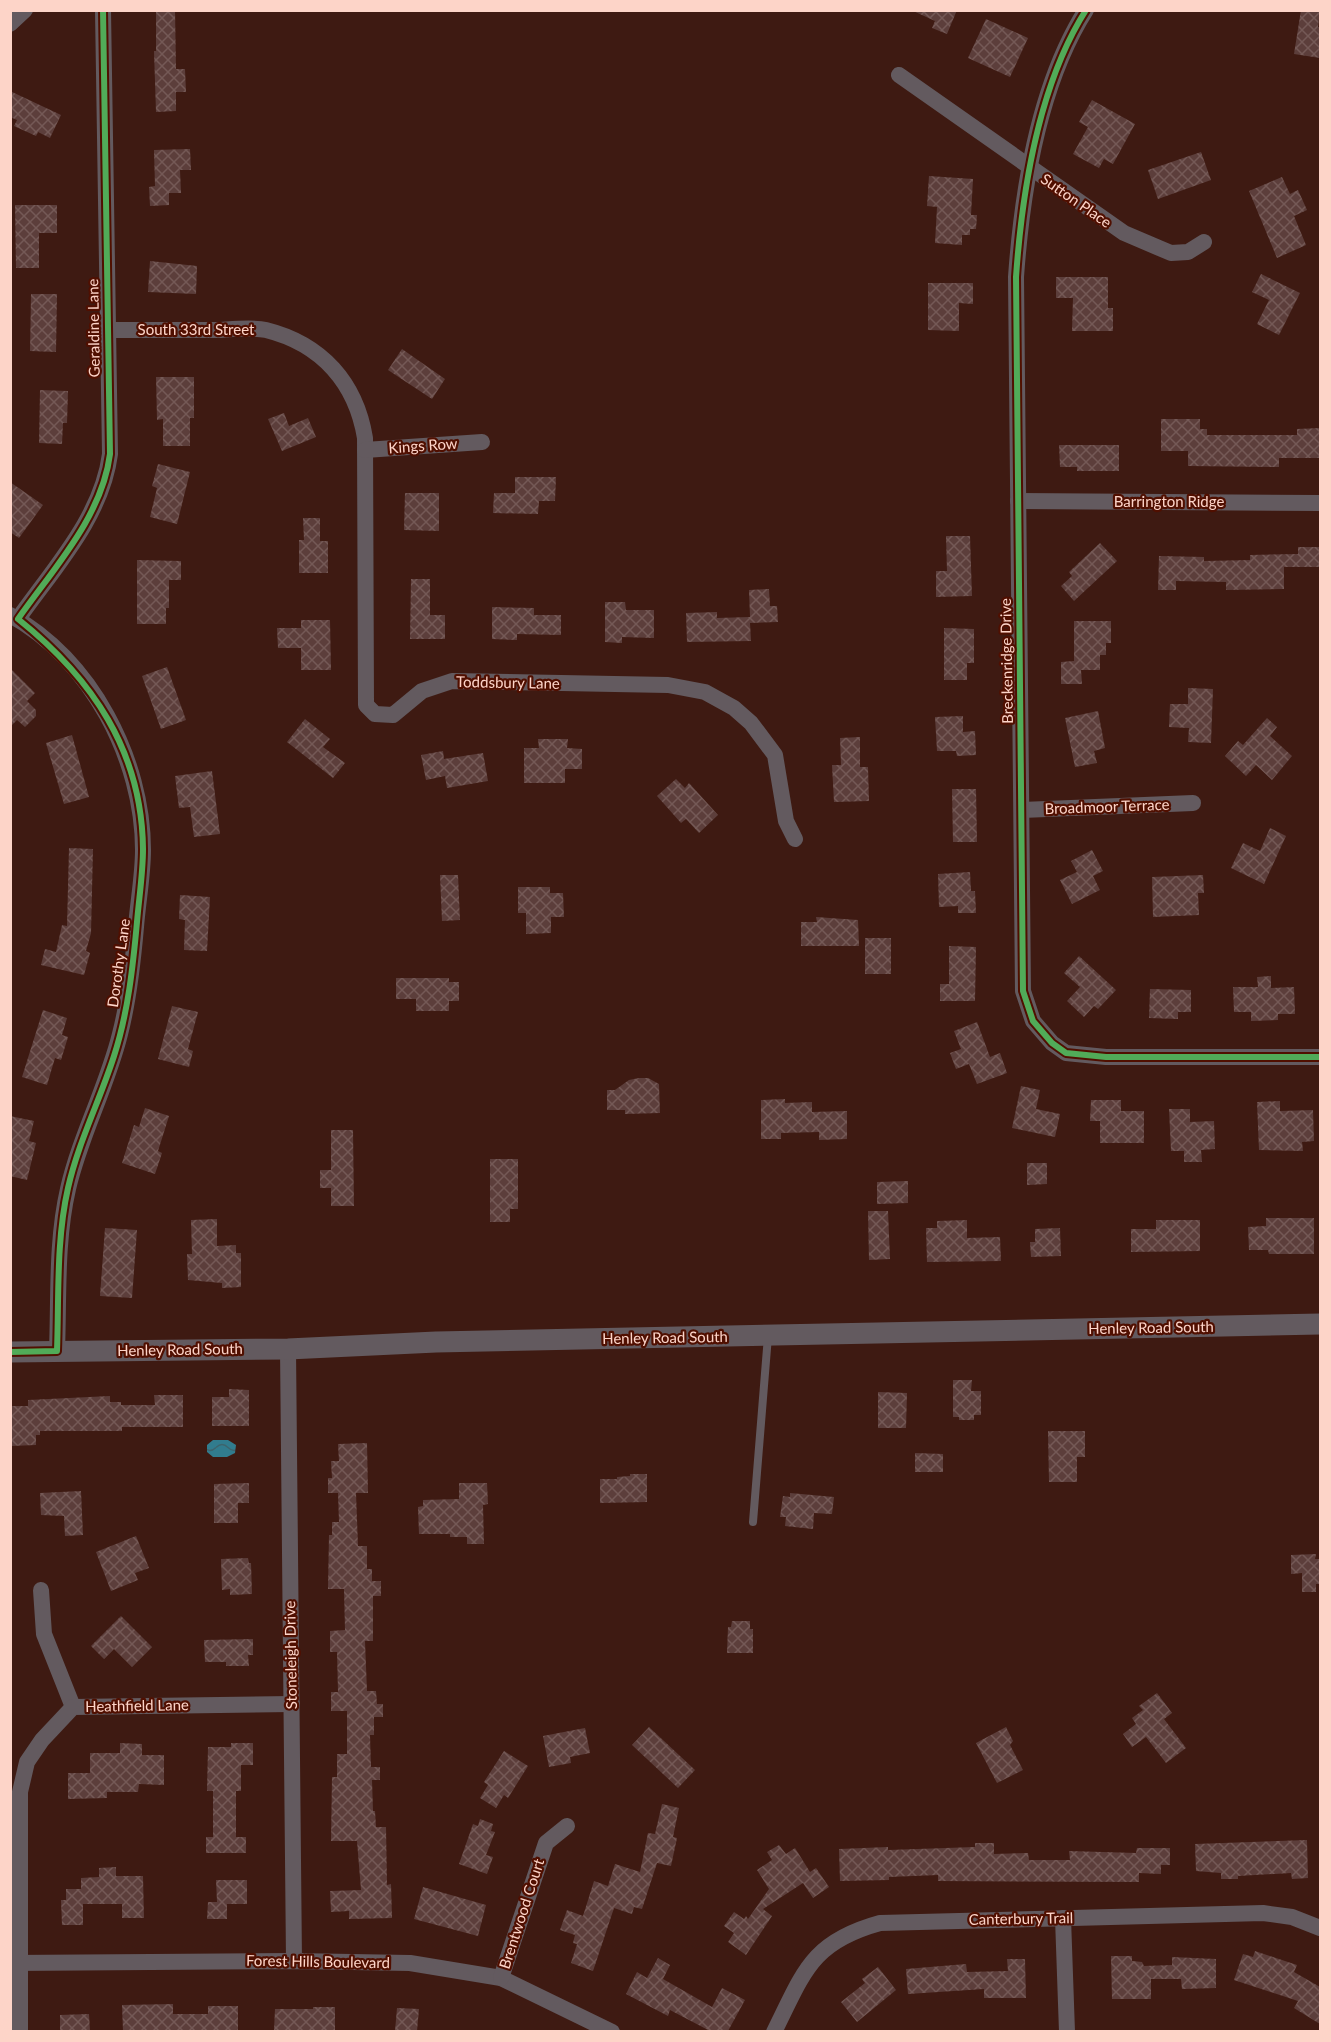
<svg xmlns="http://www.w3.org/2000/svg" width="1331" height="2042" viewBox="0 0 1331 2042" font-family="Lato,sans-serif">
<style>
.water{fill:url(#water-waves)}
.building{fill:url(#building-cross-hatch)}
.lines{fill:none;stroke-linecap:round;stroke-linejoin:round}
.service{stroke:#635a5f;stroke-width:8}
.minor{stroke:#635a5f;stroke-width:16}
.tertiary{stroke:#635a5f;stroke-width:21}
.cycleway-casing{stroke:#500f00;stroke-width:10}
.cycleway{stroke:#51ab58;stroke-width:6}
.labels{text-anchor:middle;stroke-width:4.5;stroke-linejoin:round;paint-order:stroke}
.street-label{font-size:15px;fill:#fdd4c8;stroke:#500f00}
</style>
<defs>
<pattern id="water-waves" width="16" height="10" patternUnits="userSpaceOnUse" patternTransform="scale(1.5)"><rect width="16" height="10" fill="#317c8e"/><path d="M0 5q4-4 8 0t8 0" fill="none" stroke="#3c646d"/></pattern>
<pattern id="building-cross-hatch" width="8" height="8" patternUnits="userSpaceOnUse" patternTransform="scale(1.5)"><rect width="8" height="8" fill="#5c3e3b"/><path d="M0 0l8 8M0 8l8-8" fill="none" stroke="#745956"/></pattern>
</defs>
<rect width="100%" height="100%" fill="#3e1a12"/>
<!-- water -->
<path class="water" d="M213 1440H228L236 1445 235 1453 227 1457H213L207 1452V1445Z"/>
<!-- building -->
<g class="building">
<path d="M156 10H175L176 69H185L186 92H176V111L156 112 154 51H156Z"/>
<path d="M911 10H957L947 34 932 28 935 21Z"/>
<path d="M1301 10H1320L1318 27H1320V58L1294 54Z"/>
<path d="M986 19 1028 38 1010 77 968 58Z"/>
<path d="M10 91 61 115 50 138 38 132 36 136 14 126 17 120 10 117Z"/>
<path d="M1092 100 1135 124 1113 164 1104 159 1099 168 1073 154 1088 127 1079 122Z"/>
<path d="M190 149 191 170H180L181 193H169V205L150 206 149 187 155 186 154 150Z"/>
<path d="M1201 152 1211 180 1158 199 1148 170Z"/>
<path d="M929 176 973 179 971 215H977L976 229H970V235H962V245L935 243 937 207 927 206Z"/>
<path d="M1282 177 1290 194 1298 190 1307 210 1294 216 1306 245 1277 258 1249 191Z"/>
<path d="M15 205H57V233H39V268H16Z"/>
<path d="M150 261 197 266 196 294 148 292Z"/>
<path d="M1261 274 1300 293 1279 335 1257 324 1269 300 1252 292Z"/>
<path d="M1056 277H1108V308H1113V331H1072L1073 298H1056Z"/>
<path d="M928 283H973V304L959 303V331L928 330Z"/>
<path d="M31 294H57L56 352 30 351Z"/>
<path d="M402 349 445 379 432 399 388 370Z"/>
<path d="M156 377H194V418H190V446H163V419L157 420Z"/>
<path d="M40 390 68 391 67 423H63L62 444 39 443Z"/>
<path d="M284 413 289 426 308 418 316 437 282 451 268 419Z"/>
<path d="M1161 419H1200V429H1207V435H1297V429L1320 428V458H1279V467L1188 466V451H1161Z"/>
<path d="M1059 445H1119V471H1077V467H1060Z"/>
<path d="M158 464 190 472 177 524 150 517 157 488 152 486Z"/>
<path d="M515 477H556L555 501H539L538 514 493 513 494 493H515Z"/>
<path d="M10 482 43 505 19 538 10 532Z"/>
<path d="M405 493H439V531L404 530Z"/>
<path d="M303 518H320V541H328V573H299V540H304Z"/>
<path d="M946 536H970L972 596 936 597V571H947Z"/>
<path d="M1100 543 1117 561 1074 601 1061 586 1072 576 1069 572Z"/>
<path d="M1298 547H1320V567H1284V589L1226 590V582L1176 581V590H1158L1159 556 1204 557V561L1250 560V555L1298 554Z"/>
<path d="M137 560 181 561V580H169V608H166V624H137Z"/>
<path d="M411 579H430V615H445V639H410Z"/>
<path d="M769 589 770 606H777L778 622 750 623 751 641 687 642 686 613 717 612V618L750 617 749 590Z"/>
<path d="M605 602H625L626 610H654V638L622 637V643L605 642Z"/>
<path d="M492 607 534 608V615H561V635L517 634V640L492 639Z"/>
<path d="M301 620H330L331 670H301V648H278L277 628H301Z"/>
<path d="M1074 621H1111V643H1106V655H1100V670H1081L1082 684H1061V662L1074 661Z"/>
<path d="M944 628 974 629V663H967V680H944Z"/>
<path d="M167 667 186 720 161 729 142 676Z"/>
<path d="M10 668 35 693 27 701 36 710V716L25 727 17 720 10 727Z"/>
<path d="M1188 688 1213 689 1211 743 1188 742 1189 728 1169 727 1170 704H1188Z"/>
<path d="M1098 711 1105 748 1094 751 1097 763 1075 767 1065 718Z"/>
<path d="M963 716V732L975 731 976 755 957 756 956 751H937L935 717Z"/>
<path d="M1267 718 1277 727 1270 736 1292 756 1272 780 1256 765 1246 776 1225 756 1238 741 1243 745Z"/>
<path d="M305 719 330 739 323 747 345 763 333 778 287 742Z"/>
<path d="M72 735 89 797 64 804 46 743Z"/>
<path d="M860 737V767H868L869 801 834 802 832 765H841L840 738Z"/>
<path d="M538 739H568L567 748 582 749V769H565V783H524V748H539Z"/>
<path d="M443 751 444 759 483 753 488 781 447 788 445 776 426 780 421 755Z"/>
<path d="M212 771 220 834 194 837 190 807 179 808 175 776Z"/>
<path d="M676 779 685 788 689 783 718 815 699 833 686 819 681 823 657 796Z"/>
<path d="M952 789H976L977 842H953Z"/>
<path d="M1270 828 1286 836 1264 884 1231 868 1243 843 1260 851Z"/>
<path d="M69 848 93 849 91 933 86 951 90 953 84 975 41 965 45 949 56 952 62 925 67 926Z"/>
<path d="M1092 850 1103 871 1093 876 1100 890 1072 904 1060 880 1077 872 1071 861Z"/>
<path d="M970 872 971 891H975L976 913H958V906L939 907 938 874Z"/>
<path d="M440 875H458L460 920 442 921Z"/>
<path d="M1203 875 1204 893H1198L1199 915 1153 917 1152 877Z"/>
<path d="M518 887H550V893H563L564 917H551V933L526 934V913H518Z"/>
<path d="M180 895 210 897 207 951 184 950 185 920 179 919Z"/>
<path d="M816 917 858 920 859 946H801V922H817Z"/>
<rect x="865" y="938" width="26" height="36"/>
<path d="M949 946 976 947 975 1001H940V984H949Z"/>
<path d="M1079 956 1116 990 1098 1009 1094 1006 1084 1017 1067 1001 1080 987 1064 973Z"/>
<path d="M1271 976V988L1294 987 1295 1014H1278V1020L1251 1021V1012H1234L1233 987H1258L1257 977Z"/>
<path d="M396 978H449V982H459V1001H449V1011H416V999H396Z"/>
<path d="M1150 989 1191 990V1012H1178V1019L1149 1018Z"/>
<path d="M172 1006 198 1012 188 1049 193 1051 189 1067 158 1059Z"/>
<path d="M43 1010 67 1018 62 1035 68 1037 61 1060 55 1058 47 1085 22 1077Z"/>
<path d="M977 1022 990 1057 1000 1053 1007 1073 977 1084 969 1064 956 1069 950 1053 961 1049 954 1031Z"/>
<path d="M639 1078H648L659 1084 660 1113 625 1114V1110H607V1090H615L629 1080Z"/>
<path d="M1021 1086 1040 1090 1036 1109 1060 1114 1055 1137 1012 1128Z"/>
<path d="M785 1099V1103L812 1102V1112L847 1111V1139L819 1140V1132L781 1133V1139H761V1100Z"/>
<path d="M1091 1100H1121V1111H1144V1143H1100V1121H1090Z"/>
<path d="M1280 1101V1111L1313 1110 1314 1141 1302 1142 1303 1151 1259 1150 1257 1102Z"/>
<path d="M145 1108 169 1116 158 1151 162 1153 155 1174 122 1163 134 1125 139 1127Z"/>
<path d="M1169 1109H1190V1122L1214 1121 1215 1149 1201 1150 1202 1162H1184V1151H1171Z"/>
<path d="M10 1116 34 1121 29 1141 36 1143 27 1180 10 1176Z"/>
<path d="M331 1130H353L354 1206H331V1188H320V1170H331Z"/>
<path d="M490 1159H518V1209H510V1222H490Z"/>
<path d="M1027 1163H1047V1184L1027 1185Z"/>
<path d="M908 1181V1203L877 1204V1182Z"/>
<path d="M868 1211H888L890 1259 869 1260Z"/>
<path d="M1266 1218H1314V1254H1269L1268 1250H1249L1248 1227 1266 1226Z"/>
<path d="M217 1219V1246L236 1245V1253H241V1287L222 1288V1283L188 1280 187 1254H192L191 1220Z"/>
<path d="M967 1220V1238L1000 1237 1001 1261 927 1262 926 1228H937V1221Z"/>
<path d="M1156 1220H1200V1251L1131 1252V1229H1156Z"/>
<path d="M105 1228 137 1230 132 1298 100 1296Z"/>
<path d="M1060 1228 1061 1256 1031 1257 1030 1242H1035V1229Z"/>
<path d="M953 1380H972L971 1391H981V1415H974V1420H959V1417H953Z"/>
<path d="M229 1389 249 1390V1426H212V1397H229Z"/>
<path d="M878 1392 907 1393 906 1428H878Z"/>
<path d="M154 1395H183V1427H122V1431H40V1435H36V1445L12 1446V1406H28V1400L110 1396V1402H121V1405H155Z"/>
<path d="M1048 1431H1085V1457H1077V1482H1049Z"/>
<path d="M367 1443 368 1493H356L358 1546H367V1569H372V1581H381V1596H373V1641H365L367 1691H376L377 1704H383V1717H374V1735H370L371 1767H380V1780H372L373 1811H375L376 1827H386L387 1885 391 1884 392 1918 349 1919V1911L331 1912 330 1891 361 1890 357 1841H331L332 1777H337V1754H347V1711H331V1692H338L337 1652H330V1631L345 1630 344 1589H328L329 1535H332V1522H339L338 1493H328V1478H332L331 1461H339L338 1444Z"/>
<path d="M915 1453 943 1454V1472H915Z"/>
<path d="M630 1474H647V1502L600 1503V1479H617V1477L630 1476Z"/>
<path d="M249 1483V1503H238V1523H214V1484Z"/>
<path d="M459 1483H487L488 1504 483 1505 484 1544H467V1537H450V1534H419L418 1507 423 1506V1500L459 1499Z"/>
<path d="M81 1491 83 1535 65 1536 64 1516 41 1515 40 1493Z"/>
<path d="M790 1493 834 1497 832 1514 814 1513 813 1529 785 1526 786 1517H780L783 1496 790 1497Z"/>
<path d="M136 1536 149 1568 135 1573 138 1580 111 1591 96 1552Z"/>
<path d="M1316 1554 1315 1559H1320V1584H1316V1592H1302V1573L1291 1574V1555Z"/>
<path d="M248 1558 249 1563H251L252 1594 230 1595V1589L222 1590 221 1559Z"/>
<path d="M121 1616 152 1647 132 1667 114 1649 104 1659 91 1646Z"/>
<path d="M732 1621H750V1629H753V1653H727L728 1627H731Z"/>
<path d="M253 1639V1655H248L249 1666H226V1662H205L204 1640Z"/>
<path d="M1157 1693 1172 1713 1164 1719 1186 1748 1166 1763 1146 1737 1132 1747 1123 1734 1136 1724 1132 1718 1143 1710 1139 1706Z"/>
<path d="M649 1727 695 1770 678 1788 632 1745Z"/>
<path d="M1006 1727 1013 1741 1010 1745 1023 1770 997 1783 976 1743Z"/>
<path d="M585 1728 590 1753 570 1757 571 1763 549 1767 543 1736Z"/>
<path d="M120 1743 142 1744V1755H164V1785L139 1784 138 1792H107V1798L68 1799V1773H90V1753H120Z"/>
<path d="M231 1743H253V1765H241V1791H236V1837H246V1853H206V1837H213V1791H207L208 1747H231Z"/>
<path d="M504 1751 528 1766 508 1798 504 1795 496 1808 480 1798 488 1785 484 1782Z"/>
<path d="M662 1804 679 1808 673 1837 677 1838 671 1866 657 1863 642 1909 634 1907 632 1914 614 1908 593 1971 571 1963 577 1944 573 1943 575 1935 560 1930 567 1910 583 1916 594 1881 608 1886 615 1864 640 1872 648 1833 655 1834Z"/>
<path d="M480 1819 493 1824 491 1831 495 1832 486 1855 493 1857 487 1874 459 1864 473 1824 478 1826Z"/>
<path d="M1307 1840 1308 1878 1292 1879 1291 1873 1238 1876V1879H1221V1873L1196 1871 1195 1844Z"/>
<path d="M975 1843H994V1854L1028 1853 1029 1860H1070L1069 1851 1136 1853 1137 1848H1170V1865H1161V1874L1139 1873V1882L938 1881V1875L889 1877V1880L840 1881 839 1849 888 1847V1850L975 1847Z"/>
<path d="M779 1845 786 1854 795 1848 810 1872 816 1868 829 1887 813 1898 803 1883 763 1909 772 1916 746 1955 728 1942 734 1933 724 1926 734 1912 744 1919 746 1916 748 1919 769 1889 757 1870 772 1860 767 1852Z"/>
<path d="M116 1867V1876H143L144 1918H122V1904H83V1925H62L61 1900H66V1889H81V1878L99 1877V1868Z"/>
<path d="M216 1880H247V1904H227V1919H207L208 1902H217Z"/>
<path d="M423 1887 486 1905 478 1936 414 1919Z"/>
<path d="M1255 1951 1297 1965 1294 1972 1320 1987V2024L1294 2008 1298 2001 1234 1980 1243 1954 1253 1957Z"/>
<path d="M1111 1956H1132V1961L1142 1962 1144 1966 1172 1965V1957L1216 1959V1988L1182 1989 1181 1979H1151V1999H1112Z"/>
<path d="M658 1958 670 1965 663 1979 712 2007 722 1988 745 2000 728 2031H710L670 2010 668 2016 626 1994 637 1972 647 1978Z"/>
<path d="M1007 1959H1025L1026 1998H984V1989L908 1994 906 1969 966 1964 967 1972 1008 1971Z"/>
<path d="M878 1967 896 1990 857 2022 841 2002 865 1983 862 1979Z"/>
<path d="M173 2004V2014H208V2006H238V2031H123L122 2005Z"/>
<path d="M313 2007H335V2031H274L275 2009H313Z"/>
<path d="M397 2008 419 2009 417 2031H395Z"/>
<path d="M89 2014 90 2031H60V2015Z"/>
</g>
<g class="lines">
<!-- service -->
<path class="service" d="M753 1522 768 1336"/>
<!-- minor -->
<g class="minor">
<path d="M1086 10C1039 84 1022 192 1016 277L1023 991 1033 1021 1052 1043 1066 1053 1106 1057H1320"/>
<path d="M10 24 25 10"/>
<path d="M899 75 1124 233 1171 253 1188 252 1204 242"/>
<path d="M106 330C144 330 182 330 221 330 235 329 253 327 266 330 322 344 356 383 365 438L366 705 375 714 393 715 422 691 452 681 668 685 705 692 734 708 751 723 775 755 786 821 795 839"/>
<path d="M365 450 482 442"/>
<path d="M1018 501 1320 503"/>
<path d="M10 615C91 659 143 760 143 850 143 875 138 901 136 927 133 962 129 999 120 1034 107 1087 80 1136 68 1189 56 1241 59 1297 57 1351"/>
<path d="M18 619C53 569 102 517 110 454L103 10"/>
<path d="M1022 810 1193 803"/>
<path d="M288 1349 294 1961"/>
<path d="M41 1590 44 1634 73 1707"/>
<path d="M1063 1918 1067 2032"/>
<path d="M10 1963 294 1961 410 1963 501 1978 612 2032"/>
<path d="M501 1978 546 1843 567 1826"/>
<path d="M20 2032V1792L27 1762 42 1740 73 1707 292 1704"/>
<path d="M774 2032C804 1972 811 1942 880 1923L1263 1913 1292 1917 1320 1928"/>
</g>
<!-- tertiary -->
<path class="tertiary" d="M10 1352 288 1349 436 1342 1320 1324"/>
<!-- cycleway casing -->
<g class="cycleway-casing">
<g id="cycleway">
<path d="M1086 10C1039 84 1022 192 1016 277L1023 991 1033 1021 1052 1043 1066 1053 1106 1057H1320"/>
<path d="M10 1352 57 1351C59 1297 56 1241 68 1188 78 1143 100 1100 114 1056 128 1013 133 966 137 922 139 898 143 873 143 849 142 751 92 678 18 619 53 569 102 517 110 454L103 10"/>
</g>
</g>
<!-- cycleway -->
<use href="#cycleway" class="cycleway"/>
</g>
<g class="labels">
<!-- street labels -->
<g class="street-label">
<text transform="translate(1076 201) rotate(35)" y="5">Sutton Place</text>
<text transform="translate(94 328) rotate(-91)" y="5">Geraldine Lane</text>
<text x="196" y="335">South 33rd Street</text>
<text transform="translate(423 446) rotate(-4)" y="5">Kings Row</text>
<text x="1169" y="507">Barrington Ridge</text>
<text transform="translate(1007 661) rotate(-91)" y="5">Breckenridge Drive</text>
<text transform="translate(508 683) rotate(1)" y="5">Toddsbury Lane</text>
<text transform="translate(1107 807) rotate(-2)" y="5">Broadmoor Terrace</text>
<text transform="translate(119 963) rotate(-82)" y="5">Dorothy Lane</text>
<text transform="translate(1151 1328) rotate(-1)" y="5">Henley Road South</text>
<text transform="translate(665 1338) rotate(-1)" y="5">Henley Road South</text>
<text transform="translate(180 1350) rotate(-1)" y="5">Henley Road South</text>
<text transform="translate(291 1655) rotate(-91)" y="5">Stoneleigh Drive</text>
<text transform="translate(137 1706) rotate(-1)" y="5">Heathfield Lane</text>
<text transform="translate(522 1914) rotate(-72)" y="5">Brentwood Court</text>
<text transform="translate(1021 1919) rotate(-1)" y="5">Canterbury Trail</text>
<text transform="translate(318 1962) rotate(1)" y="5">Forest Hills Boulevard</text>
</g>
</g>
<!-- border -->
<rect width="1331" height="2042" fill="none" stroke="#fdd4c8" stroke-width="24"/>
</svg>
